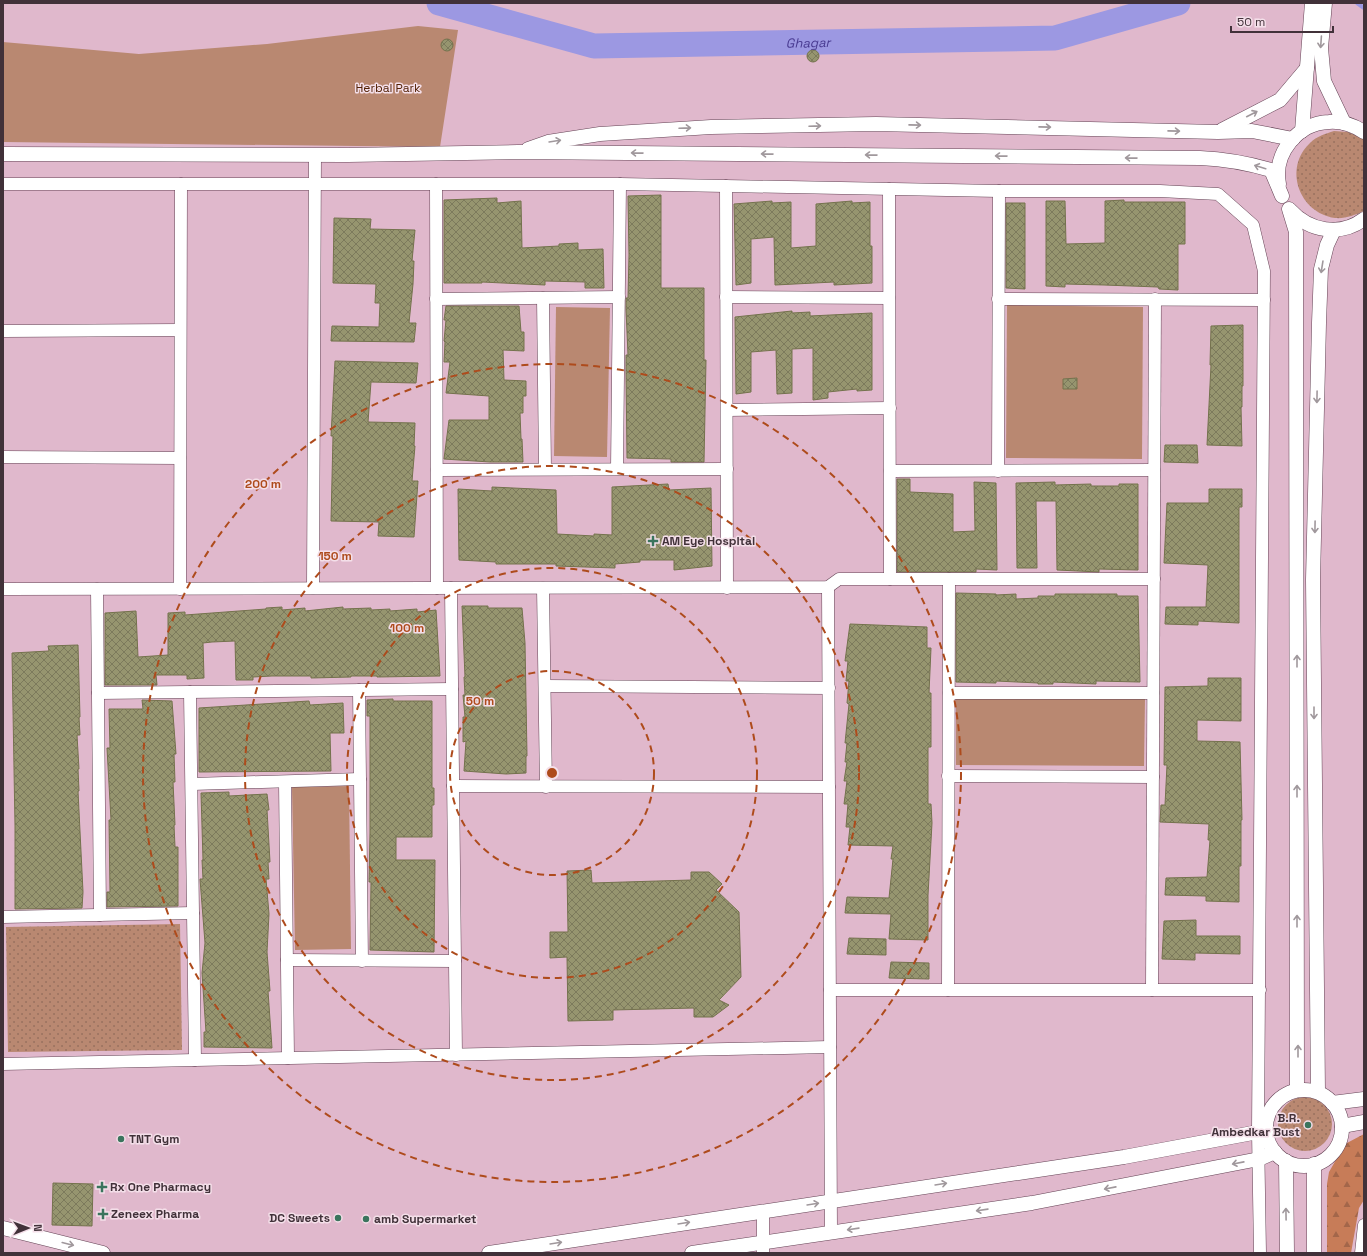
<svg xmlns="http://www.w3.org/2000/svg" width="1367" height="1256" viewBox="0 0 1367 1256" font-family="'Space Grotesk',sans-serif">
<style>
.grass{fill:url(#grass-dots)}
.forest{fill:url(#forest-firs)}
.park{fill:#b98871}
.lines{fill:none;stroke-linecap:round;stroke-linejoin:round}
.stream{stroke:#9c98e2;stroke-width:4}
.river{stroke:#9c98e2;stroke-width:25}
.building{fill:url(#building-cross-hatch);stroke:#74724d}
.minor-casing{stroke:#644355;stroke-width:13}
.tertiary-casing{stroke:#644355;stroke-width:15}
.minor{stroke:#fff;stroke-width:12}
.tertiary{stroke:#fff;stroke-width:14}
.oneway{stroke:#a0989c}
.ring{fill:none;stroke:#ae4b1c;stroke-width:2;stroke-dasharray:7 5}
.poi-dot{fill:#3a745d;stroke:#f4dfe9;stroke-width:1.5}
.labels{text-anchor:middle;stroke-width:3;stroke-linejoin:round;paint-order:stroke}
.park-label{font-size:12px;fill:#522106;stroke:#f4dfe9}
.poi-label{font-size:12px;font-weight:bold;fill:#413139;stroke:#f4dfe9;text-anchor:start}
.water-label{font-size:13px;font-style:italic;fill:#483a91;stroke:#f4dfe9}
.centre{fill:#ae4b1c;stroke:#f4dfe9;stroke-width:2}
.ring-label{font-size:12px;text-anchor:middle;font-weight:bold;fill:#ae4b1c;stroke:#f4dfe9;stroke-width:3;stroke-linejoin:round;paint-order:stroke}
</style>
<defs>
<pattern id="grass-dots" width="8" height="8" patternUnits="userSpaceOnUse"><rect width="8" height="8" fill="#b98871"/><path d="M2 2h.1M6 6h.1" fill="none" stroke="#98705e" stroke-width="1.8" stroke-linecap="round"/></pattern>
<pattern id="forest-firs" width="22" height="20" patternUnits="userSpaceOnUse"><rect width="22" height="20" fill="#c77c58"/><path d="M5 1l3.5 6h-7zM16 11l3.5 6h-7z" fill="#a3664a"/></pattern>
<pattern id="building-cross-hatch" width="8" height="8" patternUnits="userSpaceOnUse"><rect width="8" height="8" fill="#96956f"/><path d="M0 0l8 8M0 8l8-8" fill="none" stroke="#7c7a5c"/></pattern>
</defs>
<rect width="100%" height="100%" fill="#e0b8cc"/>
<!-- grass -->
<g class="grass">
<path d="M1334 131 1348 132 1364 139V211C1355 215 1345 219 1335 218 1299 213 1283 168 1310 143 1317 136 1325 134 1334 131Z"/>
<path d="M180 924 182 1050 8 1052 6 927Z"/>
<circle cx="1305" cy="1124" r="27"/>
</g>
<!-- forest -->
<path class="forest" d="M1364 1134V1200L1359 1208 1351 1253H1327V1184L1329 1172 1345 1144Z"/>
<!-- park -->
<g class="park">
<path d="M418 26 458 30 440 147 3 142V42L139 54 267 44Z"/>
<path d="M1007 305 1143 307 1142 459 1006 458Z"/>
<path d="M556 307 610 308 607 457 554 456Z"/>
<path d="M956 698 1145 699 1144 766 956 765Z"/>
<path d="M349 786 351 949 295 950 292 787Z"/>
</g>
<g class="lines">
<!-- stream -->
<path class="stream" d="M1357 3 1364 8"/>
<!-- river -->
<path class="river" id="s1" d="M439 3 594 46 1055 38 1178 3"/>
</g>
<!-- building -->
<g class="building">
<circle cx="447" cy="45" r="6"/>
<circle cx="813" cy="56" r="6"/>
<path d="M661 195V288H704V360H706L704 462H671V459L627 458 626 372V355H628L626 309V298H628L629 255 628 196Z"/>
<path d="M497 198V203L521 201 522 248 559 246V244L578 243V250L603 249 604 288H585V282L545 281V285L482 282V283H444V200Z"/>
<path d="M1124 200V202H1185V244H1178V290L1159 289 1158 287 1104 285 1065 284V287L1046 286V201H1065L1066 244 1105 243V201Z"/>
<path d="M772 201V203L791 202V248L816 246V204L852 201V203L870 202V246H872V283L834 285V282L775 285 774 237 751 239V283L736 285 734 204Z"/>
<path d="M1006 203H1025V289L1006 288Z"/>
<path d="M334 218 371 219 370 229 415 230 412 261H414L413 284 409 323H416L414 342 331 341 332 326 379 327 380 303H375L376 284 333 283Z"/>
<path d="M446 306H519L521 332H524V351L503 350 504 380 526 381V396H523V413H520L521 439H522L523 462H490L444 459 449 420H489V396L446 393 450 362H444L445 342 444 341 446 320H444Z"/>
<path d="M792 311V313L810 312V316L872 313V390L857 391V389L828 392V398L813 400V348L792 349V393L777 394 776 350 751 352V392L736 394 735 317Z"/>
<path d="M1243 325V386H1242V407H1241L1242 446 1207 445 1211 365H1210L1211 326Z"/>
<path d="M335 361 418 363 416 383 371 382 368 422 415 423 414 446H415L412 481H418L414 537 378 536 379 522 331 521 333 436H331Z"/>
<path d="M1077 378V389H1063V379Z"/>
<path d="M1165 445H1197L1198 463 1164 462Z"/>
<path d="M897 479H910V492L953 494V532L975 531 974 482 996 483 997 570 976 569V572H897Z"/>
<path d="M1055 482V485L1091 484V486H1119V484H1138V570L1099 569V572L1057 570 1056 501H1036L1037 568H1017L1016 483Z"/>
<path d="M668 484 669 490 711 488 712 566 674 570V560H640V562L615 564V568L556 566V564H496V562L459 560 458 489 492 491V487L556 490 557 534 594 536V534L612 535V487Z"/>
<path d="M1209 489H1242V507H1239V623L1198 621V625L1165 624 1166 607H1206L1208 565 1164 563 1167 503H1209Z"/>
<path d="M956 593 996 594V595L1016 594V599L1038 598V596H1055V594H1117V596H1138L1140 682 1096 681V684L1053 682V684H1038V683L996 681V683L956 682Z"/>
<path d="M462 606H488V608H522L525 643 527 756H526V773L506 774 464 771 466 741 463 742V717H465L463 695H465L464 677H465Z"/>
<path d="M282 607V610L305 608V611L343 607V609L371 608V610L390 609V611L417 609V612L436 610 440 676 377 677V676H351V677L311 678V676H272L253 677V680H236L235 641 212 642 203 643 204 678 187 679V675H156L157 685H105V613L136 611 138 657 168 655V613L185 612V615L266 609V608Z"/>
<path d="M850 624 927 627V648H931L929 693H931V747H928V804H931L932 823 928 895V940L889 939 891 914 845 913 847 897 889 898 893 859H891L893 846 848 845 850 827H846L848 804H844L847 781H844L847 762H845L847 743H845L849 704 847 703 849 681H846L848 661H845Z"/>
<path d="M78 645 80 717H79L80 735H77L79 769H78L79 791H78L83 892 82 908 15 909V826L12 653 49 651 48 646Z"/>
<path d="M1208 678H1241V721L1197 720V741L1240 742 1242 820H1241V866H1239V902L1206 901V896L1165 895 1166 878 1207 877 1210 840H1208L1209 824 1160 822 1161 805H1165L1167 765H1164L1165 687 1208 686Z"/>
<path d="M393 699V701H432V788H434V805H432V837H396V860H435L434 952 370 950 371 882H369L370 833V716H367V700Z"/>
<path d="M142 700 172 701 176 754H174L175 782H173L175 825H174L175 847H178V906L107 907V892H110L109 820H111L107 748H110L109 709H143Z"/>
<path d="M309 701 310 705 343 703 344 733H330L331 771 199 772V708Z"/>
<path d="M229 792V796L267 794 269 810H267L270 862H268L269 879H266L269 914 267 952 270 991H268L272 1048 204 1047V1032H206L202 973 205 943 200 879H203L202 860H203L201 793Z"/>
<path d="M591 870 592 883 691 880V872H709L722 884 716 890 739 912 741 977 719 1000 729 1005 713 1017H694V1008L613 1010V1020L568 1021 567 957 550 958V932H568L567 871Z"/>
<path d="M1196 920V936H1240V954L1195 953V960L1162 959 1164 921Z"/>
<path d="M849 938 886 939V955L847 954Z"/>
<path d="M891 962 929 963V979L889 978Z"/>
<path d="M53 1183 93 1184 92 1226 52 1225Z"/>
</g>
<g class="lines">
<!-- minor casing -->
<g class="minor-casing">
<g id="minor">
<path d="M3 184H620L999 191H1160L1218 194 1253 225 1264 271 1258 1132 1260 1253"/>
<path d="M436 184 437 588"/>
<path d="M726 186 727 588"/>
<path d="M889 189 890 579"/>
<path d="M726 297 889 298"/>
<path d="M543 298 545 469"/>
<path d="M436 299 619 297"/>
<path d="M998 299 1264 300"/>
<path d="M3 331 180 330"/>
<path d="M727 410 890 408"/>
<path d="M3 457 180 458"/>
<path d="M617 469 620 184"/>
<path d="M437 470 727 469"/>
<path d="M890 471 1154 470"/>
<path d="M998 471 999 191"/>
<path d="M828 587 831 1232"/>
<path d="M313 588 315 155"/>
<path d="M451 588 456 1055"/>
<path d="M543 588 546 787"/>
<path d="M3 589 828 587 839 579H1154"/>
<path d="M97 589 100 915"/>
<path d="M180 589 181 184"/>
<path d="M545 686 829 688"/>
<path d="M359 690 362 961"/>
<path d="M190 692 195 1060"/>
<path d="M98 693 452 689"/>
<path d="M949 693H1153"/>
<path d="M948 776 1153 777"/>
<path d="M285 782 288 1058"/>
<path d="M192 784 360 779"/>
<path d="M453 786 829 787"/>
<path d="M3 917 193 913"/>
<path d="M287 960 455 961"/>
<path d="M830 990H1260"/>
<path d="M948 990 949 579"/>
<path d="M1152 990 1155 299"/>
<path d="M3 1064 830 1047"/>
<path d="M763 1212V1253"/>
<path d="M1361 1253 1364 1225"/>
</g>
</g>
<!-- tertiary casing -->
<g class="tertiary-casing">
<g id="tertiary">
<path d="M1325 3 1321 48 1324 81 1344 123"/>
<path d="M1222 130 1280 100 1307 68"/>
<path d="M1302 131 1312 3"/>
<path d="M528 149 548 142 600 134 711 127 876 124 1218 132 1252 131 1293 139"/>
<path d="M3 154 348 155 518 152 1200 158C1225 159 1247 163 1271 170L1282 196"/>
<path d="M1279 184C1273 153 1298 123 1329 122 1342 121 1353 125 1364 132"/>
<path d="M1289 209 1296 232 1297 1090"/>
<path d="M1290 210C1309 231 1340 237 1364 219"/>
<circle cx="1304" cy="1128" r="38"/>
<path d="M1318 1092 1313 580 1319 323 1321 269 1327 245 1334 230"/>
<path d="M1332 1103 1364 1099"/>
<path d="M1342 1126 1364 1122"/>
<path d="M1286 1161 1287 1253"/>
<path d="M1314 1164V1253"/>
<path d="M3 1228 103 1253"/>
<path d="M489 1253 1124 1157 1258 1132 1266 1125"/>
<path d="M692 1253 1032 1203 1259 1159 1275 1152"/>
</g>
</g>
<!-- minor -->
<use href="#minor" class="minor"/>
<!-- tertiary -->
<use href="#tertiary" class="tertiary"/>
</g>
<!-- one-way arrows -->
<defs><path id="oneway-shaft" d="M-6 0H5M1.5-3L5.5 0L1.5 3" fill="none" stroke-width="1.6" stroke-linecap="round" stroke-linejoin="round"/></defs>
<g class="oneway">
<use href="#oneway-shaft" transform="translate(1321 42) rotate(94)"/>
<use href="#oneway-shaft" transform="translate(1252 114) rotate(-27)"/>
<use href="#oneway-shaft" transform="translate(915 125) rotate(1)"/>
<use href="#oneway-shaft" transform="translate(815 126) rotate(-2)"/>
<use href="#oneway-shaft" transform="translate(1045 127) rotate(1)"/>
<use href="#oneway-shaft" transform="translate(685 128) rotate(-2)"/>
<use href="#oneway-shaft" transform="translate(1174 131) rotate(1)"/>
<use href="#oneway-shaft" transform="translate(555 141) rotate(-9)"/>
<use href="#oneway-shaft" transform="translate(637 153) rotate(-179)"/>
<use href="#oneway-shaft" transform="translate(767 154) rotate(-179)"/>
<use href="#oneway-shaft" transform="translate(871 155) rotate(-179)"/>
<use href="#oneway-shaft" transform="translate(1001 156) rotate(-179)"/>
<use href="#oneway-shaft" transform="translate(1131 158) rotate(-179)"/>
<use href="#oneway-shaft" transform="translate(1260 167) rotate(-163)"/>
<use href="#oneway-shaft" transform="translate(1322 267) rotate(99)"/>
<use href="#oneway-shaft" transform="translate(1317 397) rotate(91)"/>
<use href="#oneway-shaft" transform="translate(1315 527) rotate(91)"/>
<use href="#oneway-shaft" transform="translate(1297 661) rotate(-90)"/>
<use href="#oneway-shaft" transform="translate(1314 713) rotate(90)"/>
<use href="#oneway-shaft" transform="translate(1297 791) rotate(-90)"/>
<use href="#oneway-shaft" transform="translate(1297 921) rotate(-90)"/>
<use href="#oneway-shaft" transform="translate(1298 1051) rotate(-90)"/>
<use href="#oneway-shaft" transform="translate(1238 1163) rotate(169)"/>
<use href="#oneway-shaft" transform="translate(941 1184) rotate(-9)"/>
<use href="#oneway-shaft" transform="translate(1110 1188) rotate(169)"/>
<use href="#oneway-shaft" transform="translate(813 1204) rotate(-9)"/>
<use href="#oneway-shaft" transform="translate(982 1210) rotate(172)"/>
<use href="#oneway-shaft" transform="translate(1286 1214) rotate(-91)"/>
<use href="#oneway-shaft" transform="translate(684 1223) rotate(-9)"/>
<use href="#oneway-shaft" transform="translate(853 1229) rotate(172)"/>
<use href="#oneway-shaft" transform="translate(556 1243) rotate(-9)"/>
<use href="#oneway-shaft" transform="translate(68 1244) rotate(14)"/>
</g>
<!-- distance rings -->
<g class="ring">
<circle cx="552" cy="773" r="102"/>
<circle cx="552" cy="773" r="205"/>
<circle cx="552" cy="773" r="307"/>
<circle cx="552" cy="773" r="409"/>
</g>
<!-- markers -->
<g class="poi-dot">
<path d="M651 535h4v4h4v4h-4v4h-4v-4h-4v-4h4z"/>
<circle cx="1308" cy="1125" r="4"/>
<circle cx="121" cy="1139" r="4"/>
<path d="M100 1181h4v4h4v4h-4v4h-4v-4h-4v-4h4z"/>
<path d="M101 1208h4v4h4v4h-4v4h-4v-4h-4v-4h4z"/>
<circle cx="338" cy="1218" r="4"/>
<circle cx="366" cy="1219" r="4"/>
</g>
<g class="labels">
<!-- park labels -->
<g class="park-label">
<text x="388" y="92">Herbal Park</text>
</g>
<!-- poi labels -->
<g class="poi-label">
<text x="662" y="545">AM Eye Hospital</text>
<text x="1300" y="1122" text-anchor="end">B.R.<tspan x="1300" dy="14">Ambedkar Bust</tspan></text>
<text x="129" y="1143">TNT Gym</text>
<text x="110" y="1191">Rx One Pharmacy</text>
<text x="111" y="1218">Zeneex Pharma</text>
<text x="330" y="1222" text-anchor="end">DC Sweets</text>
<text x="374" y="1223">amb Supermarket</text>
</g>
<!-- water labels -->
<g class="water-label">
<text dy="5" stroke="none"><textPath href="#s1" startOffset="375">Ghagar</textPath></text>
</g>
</g>
<circle cx="552" cy="773" r="6" class="centre"/>
<g class="ring-label">
<text x="263" y="488">200 m</text>
<text x="335" y="560">150 m</text>
<text x="407" y="632">100 m</text>
<text x="480" y="705">50 m</text>
</g>
<!-- border -->
<rect width="1367" height="1256" fill="none" stroke="#413139" stroke-width="8"/>
<!-- north arrow -->
<g transform="translate(28 1228) rotate(89)" stroke="#f4dfe9" stroke-width="3" paint-order="stroke">
<path d="M0-3L7 15L0 10L-7 15Z" fill="#413139"/>
<text y="-6" font-size="11" font-weight="bold" text-anchor="middle" fill="#413139">N</text>
</g>
<!-- scale -->
<path d="M1231 26v6h102v-6" fill="none" stroke="#413139" stroke-width="2"/>
<text x="1237" y="26" font-size="12" fill="#413139" stroke="#f4dfe9" stroke-width="3" paint-order="stroke">50 m</text>
</svg>
